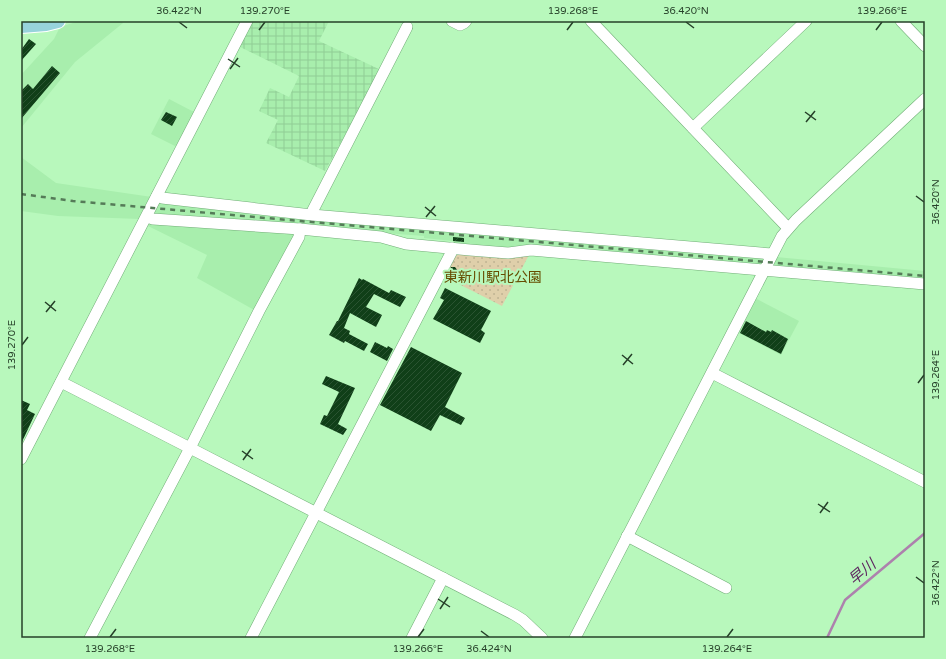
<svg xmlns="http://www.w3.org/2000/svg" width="946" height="659" viewBox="0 0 946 659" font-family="'Varela Round','Noto Sans JP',sans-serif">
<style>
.built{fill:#a8eead}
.industrial{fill:url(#industrial-grid)}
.park{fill:url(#park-dots)}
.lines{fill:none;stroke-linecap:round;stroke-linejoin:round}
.stream{stroke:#ad81ad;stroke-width:2.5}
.building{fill:url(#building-hatch)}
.minor-casing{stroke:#71ae77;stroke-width:12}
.major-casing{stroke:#fff;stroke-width:16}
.minor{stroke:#fff;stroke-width:11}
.major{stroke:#97d3db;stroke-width:14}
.rail{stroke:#557b58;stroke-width:2.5;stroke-dasharray:5 5;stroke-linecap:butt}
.ticks{fill:none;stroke:#264029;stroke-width:1.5}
.labels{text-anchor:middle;stroke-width:4;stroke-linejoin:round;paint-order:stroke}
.park-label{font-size:14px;fill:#664c00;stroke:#b8f8bc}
.water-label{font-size:15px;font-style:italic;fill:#5e2760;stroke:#b8f8bc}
.neatline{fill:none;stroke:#264029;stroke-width:1.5}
.ticks-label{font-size:10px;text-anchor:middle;fill:#264029}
</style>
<defs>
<pattern id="industrial-grid" width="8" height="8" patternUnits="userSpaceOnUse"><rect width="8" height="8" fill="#a8eead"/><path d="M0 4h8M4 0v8" fill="none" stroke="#90cd95"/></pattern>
<pattern id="park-dots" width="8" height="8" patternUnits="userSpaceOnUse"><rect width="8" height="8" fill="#dfcfaa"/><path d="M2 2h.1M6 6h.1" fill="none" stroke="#bfb392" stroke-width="1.8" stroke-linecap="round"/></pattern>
<pattern id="building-hatch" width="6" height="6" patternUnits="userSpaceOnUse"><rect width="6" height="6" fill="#103f18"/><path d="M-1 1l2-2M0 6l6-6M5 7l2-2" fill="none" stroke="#2a5331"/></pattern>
</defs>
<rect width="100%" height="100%" fill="#b8f8bc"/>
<!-- built -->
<g class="built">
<path d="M79 21H121L123 23 75 62 21 128V75L54 39 60 27Z"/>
<path d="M169 99 194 112 178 145 175 146 151 134Z"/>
<path d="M21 157 56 183 152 197 140 219 58 216 21 211Z"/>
<path d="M159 202 765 257 762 267 453 244V241L424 238V236L152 215Z"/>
<path d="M150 223 296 234 256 311 197 278 207 255 148 226Z"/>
<path d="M776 257 925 271V281L773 268Z"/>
<path d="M755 298 799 321 781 355 737 332Z"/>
</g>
<!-- industrial -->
<path class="industrial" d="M251 21H329L319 41 381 70 325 171 266 143 278 120 259 111 270 88 289 97 299 76 238 46Z"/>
<!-- park -->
<path class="park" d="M460 252 530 253 502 306 443 276 453 259Z"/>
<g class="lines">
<!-- stream -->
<path class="stream" d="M827 638 845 600 925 533"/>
</g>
<!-- building -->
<g class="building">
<path d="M29 39 36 44 21 61V50Z"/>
<path d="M52 66 60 73 21 119V91L28 84 33 89Z"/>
<path d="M166 112 177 117 172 126 161 120Z"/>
<path d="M453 237 464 238V242L453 241Z"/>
<path d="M451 267H455L458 271 455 277 448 274Z"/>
<path d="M359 278 362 280 363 279 389 293 391 290 406 297 400 307 374 294 366 307 382 315 376 327 350 313 344 328 350 331 349 334 368 344 364 351 345 341 344 343 329 335 337 321H338Z"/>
<path d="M445 288 491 311 481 330 485 333 480 343 433 319 444 300 440 298Z"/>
<path d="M746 321 766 332 767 330 771 332 772 330 788 339 781 354 740 333Z"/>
<path d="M375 342 387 348 388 346 393 349 387 361 370 352Z"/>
<path d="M411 347 462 373 445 407 465 418 461 425 440 415 431 431 380 405Z"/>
<path d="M326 376 355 388 338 424 347 429 343 435 320 424 324 415 327 416 339 392 322 384Z"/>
<path d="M21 400 30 404 27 410 35 414 21 444Z"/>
</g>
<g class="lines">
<!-- minor casing -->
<g class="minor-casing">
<g id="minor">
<path d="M452 21 460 25 464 23 466 21"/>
<path d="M591 21 788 228"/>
<path d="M901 21 925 46"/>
<path d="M693 128 806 21"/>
<path d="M157 196 162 198 312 215 772 254"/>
<path d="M312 215 313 210 407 27"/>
<path d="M147 217 153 219 300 229 381 237 406 244 470 250 508 253 531 250 925 284"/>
<path d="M712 373 925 482"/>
<path d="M61 382 190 448 515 615 523 620 542 638"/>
<path d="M21 459 247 21"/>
<path d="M627 536 726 588"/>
<path d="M90 638 190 448 259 311 299 237 300 229"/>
<path d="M251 638 451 253 452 248"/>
<path d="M412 638 443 578"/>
<path d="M575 638 782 236 796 220 925 99"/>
</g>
</g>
<!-- major casing -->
<g class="major-casing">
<path id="major" d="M21 26 46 24 58 21"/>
</g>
<!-- minor -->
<use href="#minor" class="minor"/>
<!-- major -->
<use href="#major" class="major"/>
<!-- rail -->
<path class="rail" d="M21 194 73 201 925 276"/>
</g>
<!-- ticks -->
<path class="ticks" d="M179 22 187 28M686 22 694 28M259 30 265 22M567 30 573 22M876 30 882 22M228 59 240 67M230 69 238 58M805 112 816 120M806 122 815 111M916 196 924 202M425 207 436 216M426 217 435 206M45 302 56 311M46 312 55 301M22 345 28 337M622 355 633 364M623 365 632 354M918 383 924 375M242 451 253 459M243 460 251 449M818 504 830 512M820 513 828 502M916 577 924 583M438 599 450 607M440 609 448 597M481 631 489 637M110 637 116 629M418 637 424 629M727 637 733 629"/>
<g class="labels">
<!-- park labels -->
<g class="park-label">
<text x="493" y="282">東新川駅北公園</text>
</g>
<!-- water labels -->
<g class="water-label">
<text transform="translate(862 572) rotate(-40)" y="5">早川</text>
</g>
</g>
<!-- border -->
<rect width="946" height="659" fill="none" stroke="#b8f8bc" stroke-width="44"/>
<rect x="22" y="22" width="902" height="615" class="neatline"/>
<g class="ticks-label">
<text x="179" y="14">36.422°N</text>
<text x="265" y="14">139.270°E</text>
<text x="573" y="14">139.268°E</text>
<text x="686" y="14">36.420°N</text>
<text x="882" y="14">139.266°E</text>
<text transform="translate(935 202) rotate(-90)" y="4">36.420°N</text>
<text transform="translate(11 345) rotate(-90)" y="4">139.270°E</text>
<text transform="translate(935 375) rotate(-90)" y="4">139.264°E</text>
<text transform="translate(935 583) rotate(-90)" y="4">36.422°N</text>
<text x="110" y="652">139.268°E</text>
<text x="418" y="652">139.266°E</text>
<text x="489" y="652">36.424°N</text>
<text x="727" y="652">139.264°E</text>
</g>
</svg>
